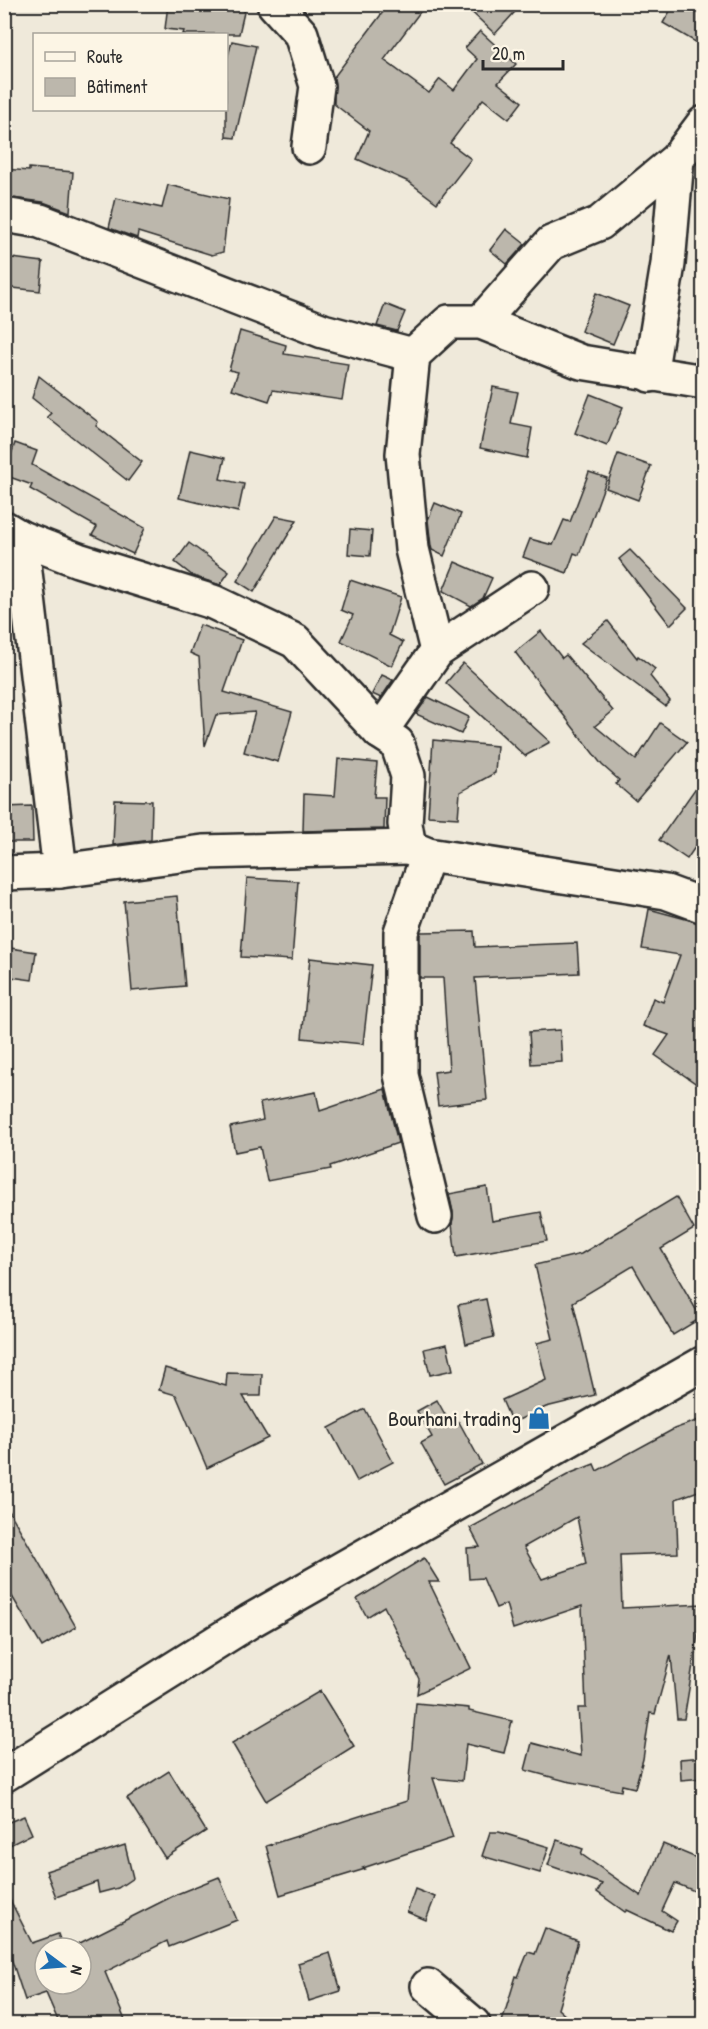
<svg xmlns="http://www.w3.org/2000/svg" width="708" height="2029" viewBox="0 0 708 2029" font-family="'Patrick Hand',sans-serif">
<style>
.building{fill:#bcb7ac;stroke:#2b2b2b;stroke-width:1.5;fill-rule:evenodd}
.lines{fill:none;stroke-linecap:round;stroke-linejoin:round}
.minor-casing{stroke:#2b2b2b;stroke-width:38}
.major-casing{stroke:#2b2b2b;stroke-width:38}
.minor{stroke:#fcf5e5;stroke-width:33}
.major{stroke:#fcf5e5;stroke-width:33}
.labels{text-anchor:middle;stroke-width:5;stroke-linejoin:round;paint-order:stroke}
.poi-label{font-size:22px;fill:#2b2b2b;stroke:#fcf5e5;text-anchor:end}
</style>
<rect width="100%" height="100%" fill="#efe9da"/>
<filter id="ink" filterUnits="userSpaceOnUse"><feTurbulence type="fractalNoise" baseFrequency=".0167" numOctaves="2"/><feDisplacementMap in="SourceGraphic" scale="12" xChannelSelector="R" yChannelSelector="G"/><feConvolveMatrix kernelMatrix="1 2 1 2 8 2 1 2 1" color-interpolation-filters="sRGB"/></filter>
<g filter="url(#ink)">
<!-- building -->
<g class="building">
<path d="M168 4H229L245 8 239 34H183L184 31 165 29Z"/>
<path d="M389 4H426L384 60 429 93 440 79 454 90 477 59 465 48 480 31 516 64 498 83 522 102 509 119 483 99 450 143 471 159 437 203 409 182 357 159 369 131 334 104V77Z"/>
<path d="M463 4H522L495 34Z"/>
<path d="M674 4H689L704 13V47L663 23Z"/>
<path d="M232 41 256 46 235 138 226 137V63Z"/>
<path d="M29 168 73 172 70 212 43 202 4 197V169L29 171Z"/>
<path d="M168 185 229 199 223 252 212 255 138 232 137 238 109 228 116 198 162 208Z"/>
<path d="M506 229 525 244 507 264 490 250Z"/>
<path d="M4 257 43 262 40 291 4 287Z"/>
<path d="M596 293 629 306 613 344 581 331Z"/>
<path d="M385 304 405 312 397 331 377 326Z"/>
<path d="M240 331 286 345 284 354 348 364 342 400 273 390 269 401 232 389 238 372 229 370Z"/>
<path d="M39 376 98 422 96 426 142 462 128 481 47 417 51 413 32 398Z"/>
<path d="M493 387 518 392 511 424 532 428 527 458 480 448Z"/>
<path d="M590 394 623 407 607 446 575 433Z"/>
<path d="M15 443 37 451 32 465 145 528 133 554 92 535 97 527 30 489 32 485 4 475Z"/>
<path d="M190 450 225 458 220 479 244 484 238 512 179 498Z"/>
<path d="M618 454 651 466 638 500 606 488Z"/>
<path d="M589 472 607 478 579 555 574 553 567 573 523 557 530 539 553 545 564 520 570 522Z"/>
<path d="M435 503 461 514 444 556 432 550 431 546 428 520Z"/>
<path d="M276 516 297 520 254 592 237 581Z"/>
<path d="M350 529 372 531 370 556 348 554Z"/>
<path d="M189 543 229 572 220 585 193 576 175 562Z"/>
<path d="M630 550 687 608 670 625 619 559Z"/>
<path d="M455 562 492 578 483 598 471 606 443 591Z"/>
<path d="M350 580 401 597 389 635 403 642 392 666 341 641 353 615 341 610Z"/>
<path d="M608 621 637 658 638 656 655 669 650 676 670 701 665 706 581 643Z"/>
<path d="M200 625 242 640 224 692 292 712 278 762 244 752 255 712 216 715 205 746 199 657 190 653Z"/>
<path d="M541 631 562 658 566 655 613 711 595 726 636 760 660 723 687 742 636 801 616 784 619 780 602 765 515 652Z"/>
<path d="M463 663 550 742 525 756 446 683Z"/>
<path d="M382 675 393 680 381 698 372 694Z"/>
<path d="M428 697 469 717 461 734 416 714Z"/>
<path d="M433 740 497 746 495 773 460 792 458 818 428 816Z"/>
<path d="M338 759 377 763 374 797H385L384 829 303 831 304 794 335 796Z"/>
<path d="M704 776V834L687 859 659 840Z"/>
<path d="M115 800 152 801 151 840 113 845Z"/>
<path d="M32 806 33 842H4V807Z"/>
<path d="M247 878 298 881 292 960 241 957Z"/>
<path d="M177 896 185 986 132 991 124 901Z"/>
<path d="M649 909 704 924V1089L655 1055 669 1035 643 1026 653 998 663 1002 680 955 642 949Z"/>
<path d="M474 931 475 947 577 943 579 973 475 978 487 1100 438 1106 434 1072 449 1070 443 978H420V935L421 932Z"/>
<path d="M4 947 36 952 32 980 4 976Z"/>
<path d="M310 958 372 965 363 1044 302 1038Z"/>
<path d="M560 1030 562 1062 531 1064 529 1032Z"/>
<path d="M385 1089 398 1143 330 1166 331 1169 267 1181 260 1147 235 1152 230 1127 263 1120 260 1103 316 1092 320 1111Z"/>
<path d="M487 1187 492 1221 541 1212 547 1241 456 1257 452 1224 453 1212 449 1194Z"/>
<path d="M676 1197 694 1229 661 1249 701 1318 673 1335 633 1266 573 1302 595 1395 546 1407 512 1423 502 1400 546 1380 537 1343 553 1339 535 1265 581 1254Z"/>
<path d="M486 1299 494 1337 466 1344 458 1305Z"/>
<path d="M447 1344 453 1370 430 1375 424 1349Z"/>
<path d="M165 1368 226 1386 227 1373 262 1374 261 1396H243L268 1438 207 1468 176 1395 159 1390Z"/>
<path d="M437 1400 452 1427 459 1422 482 1464 444 1484 421 1443 432 1437 417 1411Z"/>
<path d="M365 1409 393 1462 357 1481 329 1428Z"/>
<path d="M704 1418V1489L676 1499 678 1553 620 1555 622 1608 703 1604 684 1719H677L671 1655 655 1714 650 1713 643 1759 635 1788 622 1785 621 1791 566 1781 525 1770 532 1743 581 1756 578 1708H586L582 1606 513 1629 506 1604 496 1608 483 1578 469 1579 467 1548 480 1547 470 1528 571 1473 594 1464 597 1471 674 1429ZM577 1517 586 1564 542 1579 524 1547Z"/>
<path d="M4 1502 76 1627 42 1647 4 1583Z"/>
<path d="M424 1558 439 1582H429L471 1668 417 1694 419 1679 384 1606 367 1617 357 1599Z"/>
<path d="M320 1691 354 1746 266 1801 232 1743Z"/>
<path d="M416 1703 469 1708V1711L512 1721 504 1753 466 1744 462 1781 433 1778 453 1838 363 1868 365 1869 280 1895 266 1846 407 1801Z"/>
<path d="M704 1757V1778L681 1780 680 1759Z"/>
<path d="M169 1771 206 1831 165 1858 127 1798Z"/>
<path d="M24 1816 32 1834 10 1845 4 1824Z"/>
<path d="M490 1832H499L549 1847 540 1873 482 1856Z"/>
<path d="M557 1840 583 1849 581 1854 641 1896 663 1844 704 1861V1895L675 1883 662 1911 677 1921 671 1931 627 1910 625 1912 597 1892 602 1884 548 1865Z"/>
<path d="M125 1845 133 1878 118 1888 99 1893 97 1882 56 1897 46 1871Z"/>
<path d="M219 1877 237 1920 169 1947 167 1941 105 1972 127 2025H60L46 1993 25 2000 4 1937V1888L32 1943 58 1934 63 1948H45V1984H81V1948H70L177 1894Z"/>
<path d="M415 1889 435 1897 426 1920 407 1912Z"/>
<path d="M545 1928 578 1941 558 2009 576 2025H501L516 1976 518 1977 528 1952 535 1954Z"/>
<path d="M330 1953 341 1991 309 2001 298 1963Z"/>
</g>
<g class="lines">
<!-- minor casing -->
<g class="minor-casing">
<g id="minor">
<path d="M274 4 301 34 317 86 309 147"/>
<path d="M4 215 40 221 323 331 413 355"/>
<path d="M481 322 551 243 600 223 677 159 704 123"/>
<path d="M650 375 668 264 677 159"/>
<path d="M4 528 21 538 78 560 213 602 295 641 380 732 397 743 408 776 405 824 409 847 428 855 666 892 704 906"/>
<path d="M21 538 60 871"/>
<path d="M437 651 412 549 403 454 413 355 449 322H481L581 362 704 382"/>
<path d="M380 732 437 651 532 588"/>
<path d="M428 855 401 932V1075L435 1216"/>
<path d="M4 873 60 871 203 852 409 847"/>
<path d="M428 1986 473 2024"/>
</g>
</g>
<!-- major casing -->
<g class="major-casing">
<path id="major" d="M4 1775 250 1621 704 1363"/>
</g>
<!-- minor -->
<use href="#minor" class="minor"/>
<!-- major -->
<use href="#major" class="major"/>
</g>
</g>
<!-- icons -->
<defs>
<g id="shop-bare" transform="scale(1.8)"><path d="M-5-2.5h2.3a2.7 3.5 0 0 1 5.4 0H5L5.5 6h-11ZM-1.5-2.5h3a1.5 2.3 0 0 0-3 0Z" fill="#1f6fb2" stroke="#fcf5e5" stroke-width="2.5" paint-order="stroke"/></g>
</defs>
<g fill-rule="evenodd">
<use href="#shop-bare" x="539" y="1418"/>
</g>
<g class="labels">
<!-- poi labels -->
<g class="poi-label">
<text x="521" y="1426">Bourhani trading</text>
</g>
</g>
<!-- margin -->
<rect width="708" height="2029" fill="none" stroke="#fcf5e5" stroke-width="24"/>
<rect x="12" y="12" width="684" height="2005" fill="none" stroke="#2b2b2b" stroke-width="2" filter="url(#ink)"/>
<!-- legend -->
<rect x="33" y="33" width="195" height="78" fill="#fcf5e5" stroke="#a8a49b" stroke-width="1.5"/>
<rect x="45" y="52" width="30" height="9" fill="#fcf5e5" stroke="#a8a49b" stroke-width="1.5"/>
<text x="87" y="63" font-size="18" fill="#2b2b2b">Route</text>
<rect x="45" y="78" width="30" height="18" fill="#bcb7ac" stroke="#a8a49b" stroke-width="1.5"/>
<text x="87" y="93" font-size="18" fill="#2b2b2b">Bâtiment</text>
<!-- north arrow -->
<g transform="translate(63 1966) rotate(106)"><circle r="28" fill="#fcf5e5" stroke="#a8a49b" stroke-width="1.5"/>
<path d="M0-4.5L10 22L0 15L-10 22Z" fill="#1f6fb2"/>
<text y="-9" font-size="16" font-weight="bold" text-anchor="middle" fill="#2b2b2b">N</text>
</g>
<!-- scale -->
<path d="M483 60v9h80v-9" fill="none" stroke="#2b2b2b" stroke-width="3"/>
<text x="492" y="60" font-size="18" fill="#2b2b2b" stroke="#fcf5e5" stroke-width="4.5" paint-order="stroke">20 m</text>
</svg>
